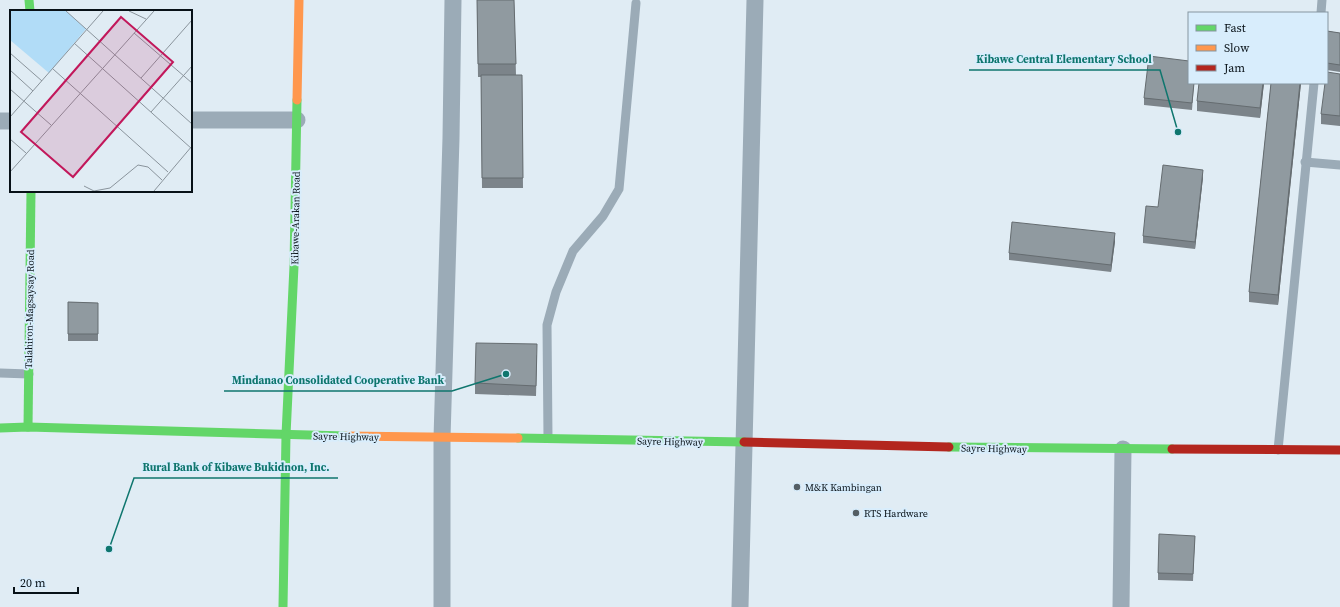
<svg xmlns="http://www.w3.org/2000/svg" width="1340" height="607" viewBox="0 0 1340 607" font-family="'Source Serif 4',serif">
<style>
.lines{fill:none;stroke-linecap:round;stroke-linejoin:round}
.lane{stroke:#9babb7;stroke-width:9}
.street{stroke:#9babb7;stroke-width:17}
.fast{stroke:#63d668;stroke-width:9}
.slow{stroke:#ff974d;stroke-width:9}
.jam{stroke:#b3261e;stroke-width:9}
.wall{fill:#7c848a}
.shaded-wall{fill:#656c70}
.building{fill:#909aa0;stroke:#656c70}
.poi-dot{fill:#545e64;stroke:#d8edfc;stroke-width:1.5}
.labels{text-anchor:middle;stroke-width:4;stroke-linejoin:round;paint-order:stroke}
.street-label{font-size:10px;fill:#081117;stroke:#d8edfc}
.poi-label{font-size:10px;fill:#081117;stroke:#d8edfc;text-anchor:start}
.inset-road{fill:none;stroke:#8a949c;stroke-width:1}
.view{fill:#c2185b;fill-opacity:0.15;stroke:#c2185b;stroke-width:2}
.inset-edge{fill:none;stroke:#081117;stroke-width:2}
.leader{fill:none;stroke:#0f766e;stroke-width:1.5}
.callout-dot{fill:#0f766e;stroke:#d8edfc;stroke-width:1.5}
.callout-label{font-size:11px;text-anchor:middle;font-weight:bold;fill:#0f766e;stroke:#d8edfc;stroke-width:4;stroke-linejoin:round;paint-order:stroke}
</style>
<rect width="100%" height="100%" fill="#e0ecf4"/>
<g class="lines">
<!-- lane -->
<g class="lane">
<path d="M1321 13 1322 0"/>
<path d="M1305 162 1340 165"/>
<path d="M0 373 29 374"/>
<path d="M548 438 547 325 556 292 573 251 603 216 619 189 636 3"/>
<path d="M1278 450 1314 83"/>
</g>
<!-- street -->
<g class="street">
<path d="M191 120H297"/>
<path d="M0 121H11"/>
<path d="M442 607V438L451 138 453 0"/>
<path d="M740 607 755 0"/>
<path d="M1121 607 1123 449"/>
</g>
<!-- fast -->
<g class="fast">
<path d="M29 0 30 11"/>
<path d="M28 427 31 191"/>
<path d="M0 428 28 427 346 436"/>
<path d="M286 435 294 266 297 100"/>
<path d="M518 438 744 442"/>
<path d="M949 447 1172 449"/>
<path d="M283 607 286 435"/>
</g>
<!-- slow -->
<g class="slow">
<path d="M297 100 299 0"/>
<path d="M346 436 518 438"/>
</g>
<!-- jam -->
<g class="jam">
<path d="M744 442 949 447"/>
<path d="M1172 449 1340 450"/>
</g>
</g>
<!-- wall -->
<g class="wall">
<path d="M477 0H514L516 75H522L523 188H482L481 77H478Z"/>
<path d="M1327 31 1340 33V72L1327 70Z"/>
<path d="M1340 74V126L1321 124V114Z"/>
<path d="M1194 83 1192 110 1144 105V98Z"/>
<path d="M1264 83 1260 118 1197 111V101Z"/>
<path d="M1271 83H1301L1278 305 1249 302V292Z"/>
<path d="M1203 177 1195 249 1143 243V236L1158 207Z"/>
<path d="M1115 241 1111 272 1009 260V253Z"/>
<path d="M68 302 98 303V341H68Z"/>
<path d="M537 355 536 396 475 394V383Z"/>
<path d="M1195 536 1193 581 1158 580V573Z"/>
</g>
<!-- shaded-wall -->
<g class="shaded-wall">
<path d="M1263 83H1264L1260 118V108Z"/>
<path d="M1300 83H1301L1278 305V295Z"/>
<path d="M1203 170V177L1195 249V242Z"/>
<path d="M1115 233V241L1111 272V265Z"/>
</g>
<!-- building -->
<g class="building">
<path d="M477 0H514L516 64H478Z"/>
<path d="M1327 31 1340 33V65L1327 63Z"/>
<path d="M1149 56 1189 61V83H1194L1192 103 1144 98Z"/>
<path d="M1327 72 1340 74V116L1321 114 1325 83H1327Z"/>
<path d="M481 75H522L523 178H482Z"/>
<path d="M1199 83H1263L1260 108 1197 101Z"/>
<path d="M1271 83H1300L1278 295 1249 292Z"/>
<path d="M1163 165 1203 170 1195 242 1143 236 1146 206 1158 207Z"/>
<path d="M1012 222 1115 233 1111 265 1009 253Z"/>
<path d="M68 302 98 303V334H68Z"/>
<path d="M476 343 537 344 536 386 475 383Z"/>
<path d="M1159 534 1195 536 1193 574 1158 573Z"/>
</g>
<!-- markers -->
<g class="poi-dot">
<circle cx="797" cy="487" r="4"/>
<circle cx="856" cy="513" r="4"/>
</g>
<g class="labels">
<!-- street labels -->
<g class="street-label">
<text transform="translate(295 218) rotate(-89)" y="4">Kibawe-Arakan Road</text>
<text transform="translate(29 309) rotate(-89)" y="4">Talahiron-Magsaysay Road</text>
<text transform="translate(346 436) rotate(1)" y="4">Sayre Highway</text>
<text transform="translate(670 441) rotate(1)" y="4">Sayre Highway</text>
<text transform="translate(994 448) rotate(1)" y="4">Sayre Highway</text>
</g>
<!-- poi labels -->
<g class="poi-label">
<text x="805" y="491">M&amp;K Kambingan</text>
<text x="864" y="517">RTS Hardware</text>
</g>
</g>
<!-- overview -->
<g transform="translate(10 10)">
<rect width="182" height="182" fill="#e0ecf4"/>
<path d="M0 1H56L76 19 39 63 0 30Z" fill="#b1dcf7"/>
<path class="inset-road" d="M56 1 182 114M119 1 136 9M124 23 182 73M64 33 182 139M0 43 32 71M43 59 158 162M0 60 23 81M131 68 182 10M0 79 41 115M141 102 182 56M0 107 93 1M0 129 16 143M0 162 144 1M74 176 84 181 100 178 128 155 138 157 152 170M144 181 182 136"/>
<path class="view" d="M111 7 163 52 63 167 11 122Z"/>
<rect width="182" height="182" class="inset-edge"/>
</g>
<!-- callouts -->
<path class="leader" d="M1178 132L1160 70H969M506 374L452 391H224M109 549L134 478H338"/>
<g class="callout-dot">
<circle cx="1178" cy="132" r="4"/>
<circle cx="506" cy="374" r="4"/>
<circle cx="109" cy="549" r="4"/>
</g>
<g class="callout-label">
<text x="1064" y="63">Kibawe Central Elementary School</text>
<text x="338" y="384">Mindanao Consolidated Cooperative Bank</text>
<text x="236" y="471">Rural Bank of Kibawe Bukidnon, Inc.</text>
</g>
<!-- legend -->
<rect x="1188" y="12" width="140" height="72" fill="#d8edfc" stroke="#8595a0"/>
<rect x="1196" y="25" width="20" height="6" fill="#63d668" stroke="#8595a0"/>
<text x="1224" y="32" font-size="12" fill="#081117">Fast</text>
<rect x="1196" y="45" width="20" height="6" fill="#ff974d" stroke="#8595a0"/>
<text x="1224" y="52" font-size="12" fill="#081117">Slow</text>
<rect x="1196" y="65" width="20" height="6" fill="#b3261e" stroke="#8595a0"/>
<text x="1224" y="72" font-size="12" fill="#081117">Jam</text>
<!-- scale -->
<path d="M14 587v6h64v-6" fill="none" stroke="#081117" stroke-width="2"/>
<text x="20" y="587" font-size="12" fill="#081117" stroke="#d8edfc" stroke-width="3" paint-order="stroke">20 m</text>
</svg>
